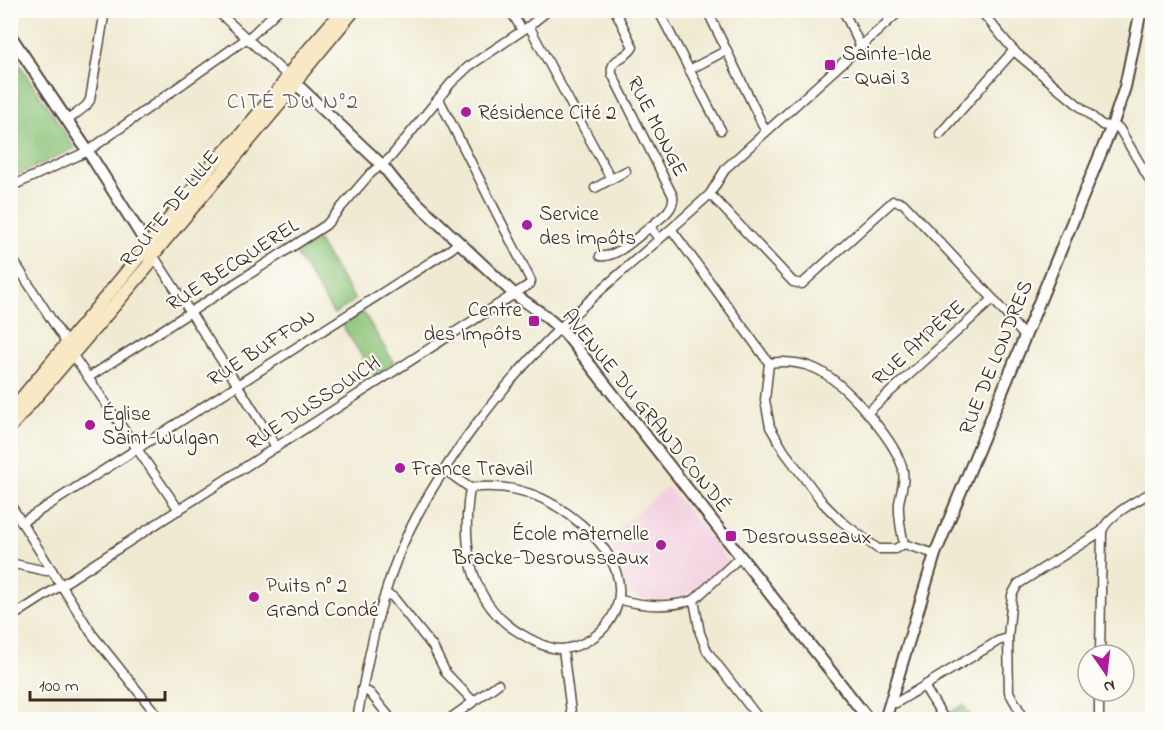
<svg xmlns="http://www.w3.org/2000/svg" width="1163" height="730" viewBox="0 0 1163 730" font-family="'Indie Flower',sans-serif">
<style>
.built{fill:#f3cfdf}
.grass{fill:#8cc579;stroke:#64784c;stroke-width:1.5}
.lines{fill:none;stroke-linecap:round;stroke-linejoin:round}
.minor-casing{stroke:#564739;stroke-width:11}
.tertiary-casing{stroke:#564739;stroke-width:14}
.secondary-casing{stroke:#564739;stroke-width:15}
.minor{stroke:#fff;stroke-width:8}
.tertiary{stroke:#fff;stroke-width:10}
.secondary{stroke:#f8e8c3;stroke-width:12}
.poi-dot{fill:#b5179e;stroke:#fdfcf7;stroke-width:2}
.labels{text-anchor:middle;stroke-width:4.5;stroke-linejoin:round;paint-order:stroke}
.poi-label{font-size:21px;fill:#3b2a1e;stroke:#fdfcf7;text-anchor:start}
.street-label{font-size:21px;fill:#3b2a1e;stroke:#fdfcf7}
.neighbourhood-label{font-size:22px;letter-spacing:1.5px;fill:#6b5459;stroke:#fdfcf7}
</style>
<rect width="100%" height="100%" fill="#fdfcf7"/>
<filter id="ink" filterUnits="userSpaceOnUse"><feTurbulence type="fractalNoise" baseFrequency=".0167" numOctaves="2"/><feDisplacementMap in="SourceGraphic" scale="12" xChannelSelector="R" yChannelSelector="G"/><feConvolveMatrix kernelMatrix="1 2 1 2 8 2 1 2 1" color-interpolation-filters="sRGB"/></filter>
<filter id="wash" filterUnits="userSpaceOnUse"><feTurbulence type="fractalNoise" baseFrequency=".008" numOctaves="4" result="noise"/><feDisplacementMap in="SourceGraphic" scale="24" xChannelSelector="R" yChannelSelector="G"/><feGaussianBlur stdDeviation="1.35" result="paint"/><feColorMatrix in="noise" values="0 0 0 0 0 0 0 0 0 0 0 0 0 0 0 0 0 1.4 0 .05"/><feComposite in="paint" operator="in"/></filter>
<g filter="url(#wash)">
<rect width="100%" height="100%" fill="#efead1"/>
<!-- built -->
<path class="built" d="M668 486 728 561 708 581 679 598 656 601 640 598 631 593 624 585 618 562 605 540Z"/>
<!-- grass -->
<g class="grass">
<path d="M11 52 75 148 11 178H10Z"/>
<path d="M317 240 355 300 334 314 296 254Z"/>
<path d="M363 312 394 363 375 376 342 325Z"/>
<path d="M963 705 973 719H948L945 715 947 711 951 712Z"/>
</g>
</g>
<g filter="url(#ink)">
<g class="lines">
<!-- minor casing -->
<g class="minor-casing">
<g id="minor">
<path d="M216 10 289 77"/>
<path d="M510 10 522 30"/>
<path d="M615 10 633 47C627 59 609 58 612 74L673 196C675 210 659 219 650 227"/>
<path d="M658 10 721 130"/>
<path d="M707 10 766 132"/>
<path d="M843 10 861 47"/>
<path d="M980 10 1015 52 1102 125 1119 128 1152 184"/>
<path d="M529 26 611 179"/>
<path d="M689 70 727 50"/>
<path d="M68 120 86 106 90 100 105 10"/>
<path d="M940 134 1014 50"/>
<path d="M10 187 88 151 253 34 278 10"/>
<path d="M595 188 626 171"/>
<path d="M710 194 793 282 802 284 893 201 903 203 993 299 1025 337"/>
<path d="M672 230 769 363C784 361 799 362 814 368 843 380 892 437 902 466 906 479 901 491 899 503 898 517 901 531 904 544"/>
<path d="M10 255 67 344"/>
<path d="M153 255 237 384 276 447"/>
<path d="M600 256C617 258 637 237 650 227L659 239"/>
<path d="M72 354 179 510"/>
<path d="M769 363 765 400 770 427 784 451 823 503 840 520 878 549H895L904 544"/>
<path d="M89 377 326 225 370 174 390 158 451 83 468 67 529 26 549 10"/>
<path d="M868 412 993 299"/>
<path d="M445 470 470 488C461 544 469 605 523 635 535 642 548 649 561 649 578 648 594 639 605 627 635 591 613 552 582 525 550 497 512 482 470 488"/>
<path d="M10 504 92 634 161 720"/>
<path d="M22 522 451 249 459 242"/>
<path d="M904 544 935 554"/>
<path d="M741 556 694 600 700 633 707 651 760 720"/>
<path d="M10 563 46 571 52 570"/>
<path d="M386 594 393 597 433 647 446 673 473 701"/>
<path d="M620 600C646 606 668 608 694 600"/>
<path d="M10 618 530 284 531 281 439 99"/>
<path d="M563 649 572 720"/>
<path d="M1100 655 1102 531"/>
<path d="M924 686 945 720"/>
<path d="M362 689 370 693 392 720"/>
<path d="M890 702 896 703 998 641 1008 638"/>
<path d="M357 720C368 656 382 585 411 527 448 455 503 384 561 327 608 281 662 239 710 194L726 168 901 10"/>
<path d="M448 720 498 684"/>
<path d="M1025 720 1009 692 1008 638 1012 595 1018 584 1102 531C1108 515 1138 500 1152 492"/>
<path d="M1099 720V691"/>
</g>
</g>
<!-- tertiary casing -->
<g class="tertiary-casing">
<g id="tertiary">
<path d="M10 35 91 156 151 251"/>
<path d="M291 79 382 165 398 185 514 294 544 315 565 333 869 720"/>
<path d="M885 720 935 554 1112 126 1125 87 1141 10"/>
</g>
</g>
<!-- secondary casing -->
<g class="secondary-casing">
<g id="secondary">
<path d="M10 412 134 263 213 164 238 138 280 88 298 62 343 10"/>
<path d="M10 427 148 266 153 255 166 239 289 93 302 73 354 10"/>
</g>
</g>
<!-- minor -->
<use href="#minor" class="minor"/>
<!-- tertiary -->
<use href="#tertiary" class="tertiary"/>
<!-- secondary -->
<use href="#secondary" class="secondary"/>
</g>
</g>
<!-- markers -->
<g class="poi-dot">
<rect x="824" y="59" width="12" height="12" rx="3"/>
<circle cx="466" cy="112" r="6"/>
<circle cx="527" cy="225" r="6"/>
<rect x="528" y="315" width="12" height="12" rx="3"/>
<circle cx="90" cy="425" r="6"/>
<circle cx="400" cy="468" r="6"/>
<rect x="725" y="530" width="12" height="12" rx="3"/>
<circle cx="661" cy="545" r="6"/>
<circle cx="254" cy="597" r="6"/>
</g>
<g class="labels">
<!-- poi labels -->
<g class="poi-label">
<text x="842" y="60">Sainte-Ide<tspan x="842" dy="24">- Quai 3</tspan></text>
<text x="478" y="119">Résidence Cité 2</text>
<text x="539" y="220">Service<tspan x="539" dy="24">des impôts</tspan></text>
<text x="522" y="316" text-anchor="end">Centre<tspan x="522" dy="24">des Impôts</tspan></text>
<text x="102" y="420">Église<tspan x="102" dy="24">Saint-Wulgan</tspan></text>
<text x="412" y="475">France Travail</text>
<text x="649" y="540" text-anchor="end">École maternelle<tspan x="649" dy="24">Bracke-Desrousseaux</tspan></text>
<text x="743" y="543">Desrousseaux</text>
<text x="266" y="592">Puits n° 2<tspan x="266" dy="24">Grand Condé</tspan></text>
</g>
<!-- street labels -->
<g class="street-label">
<text transform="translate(658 126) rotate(63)" y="7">RUE MONGE</text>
<text transform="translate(169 208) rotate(-51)" y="7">ROUTE DE LILLE</text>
<text transform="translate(232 264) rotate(-33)" y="7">RUE BECQUEREL</text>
<text transform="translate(918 342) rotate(-42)" y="7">RUE AMPÈRE</text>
<text transform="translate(261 347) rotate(-33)" y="7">RUE BUFFON</text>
<text transform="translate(995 357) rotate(-68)" y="7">RUE DE LONDRES</text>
<text transform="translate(313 402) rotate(-33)" y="7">RUE DUSSOUICH</text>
<text transform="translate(647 410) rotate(51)" y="7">AVENUE DU GRAND CONDÉ</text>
</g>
<!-- neighbourhood labels -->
<g class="neighbourhood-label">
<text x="293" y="108">CITÉ DU N°2</text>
</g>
</g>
<!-- margin -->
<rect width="1163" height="730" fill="none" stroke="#fdfcf7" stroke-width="36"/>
<!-- north arrow -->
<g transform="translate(1106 673) rotate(166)"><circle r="28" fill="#fdfcf7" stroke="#afa8a0" stroke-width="1.5"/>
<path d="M0-4.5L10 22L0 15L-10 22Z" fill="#b5179e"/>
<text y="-9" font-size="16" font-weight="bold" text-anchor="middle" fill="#3b2a1e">N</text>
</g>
<!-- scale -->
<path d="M30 691v9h135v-9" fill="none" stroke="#3b2a1e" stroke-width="3"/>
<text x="39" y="691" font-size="18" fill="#3b2a1e" stroke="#fdfcf7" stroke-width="4.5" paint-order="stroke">100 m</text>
</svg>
